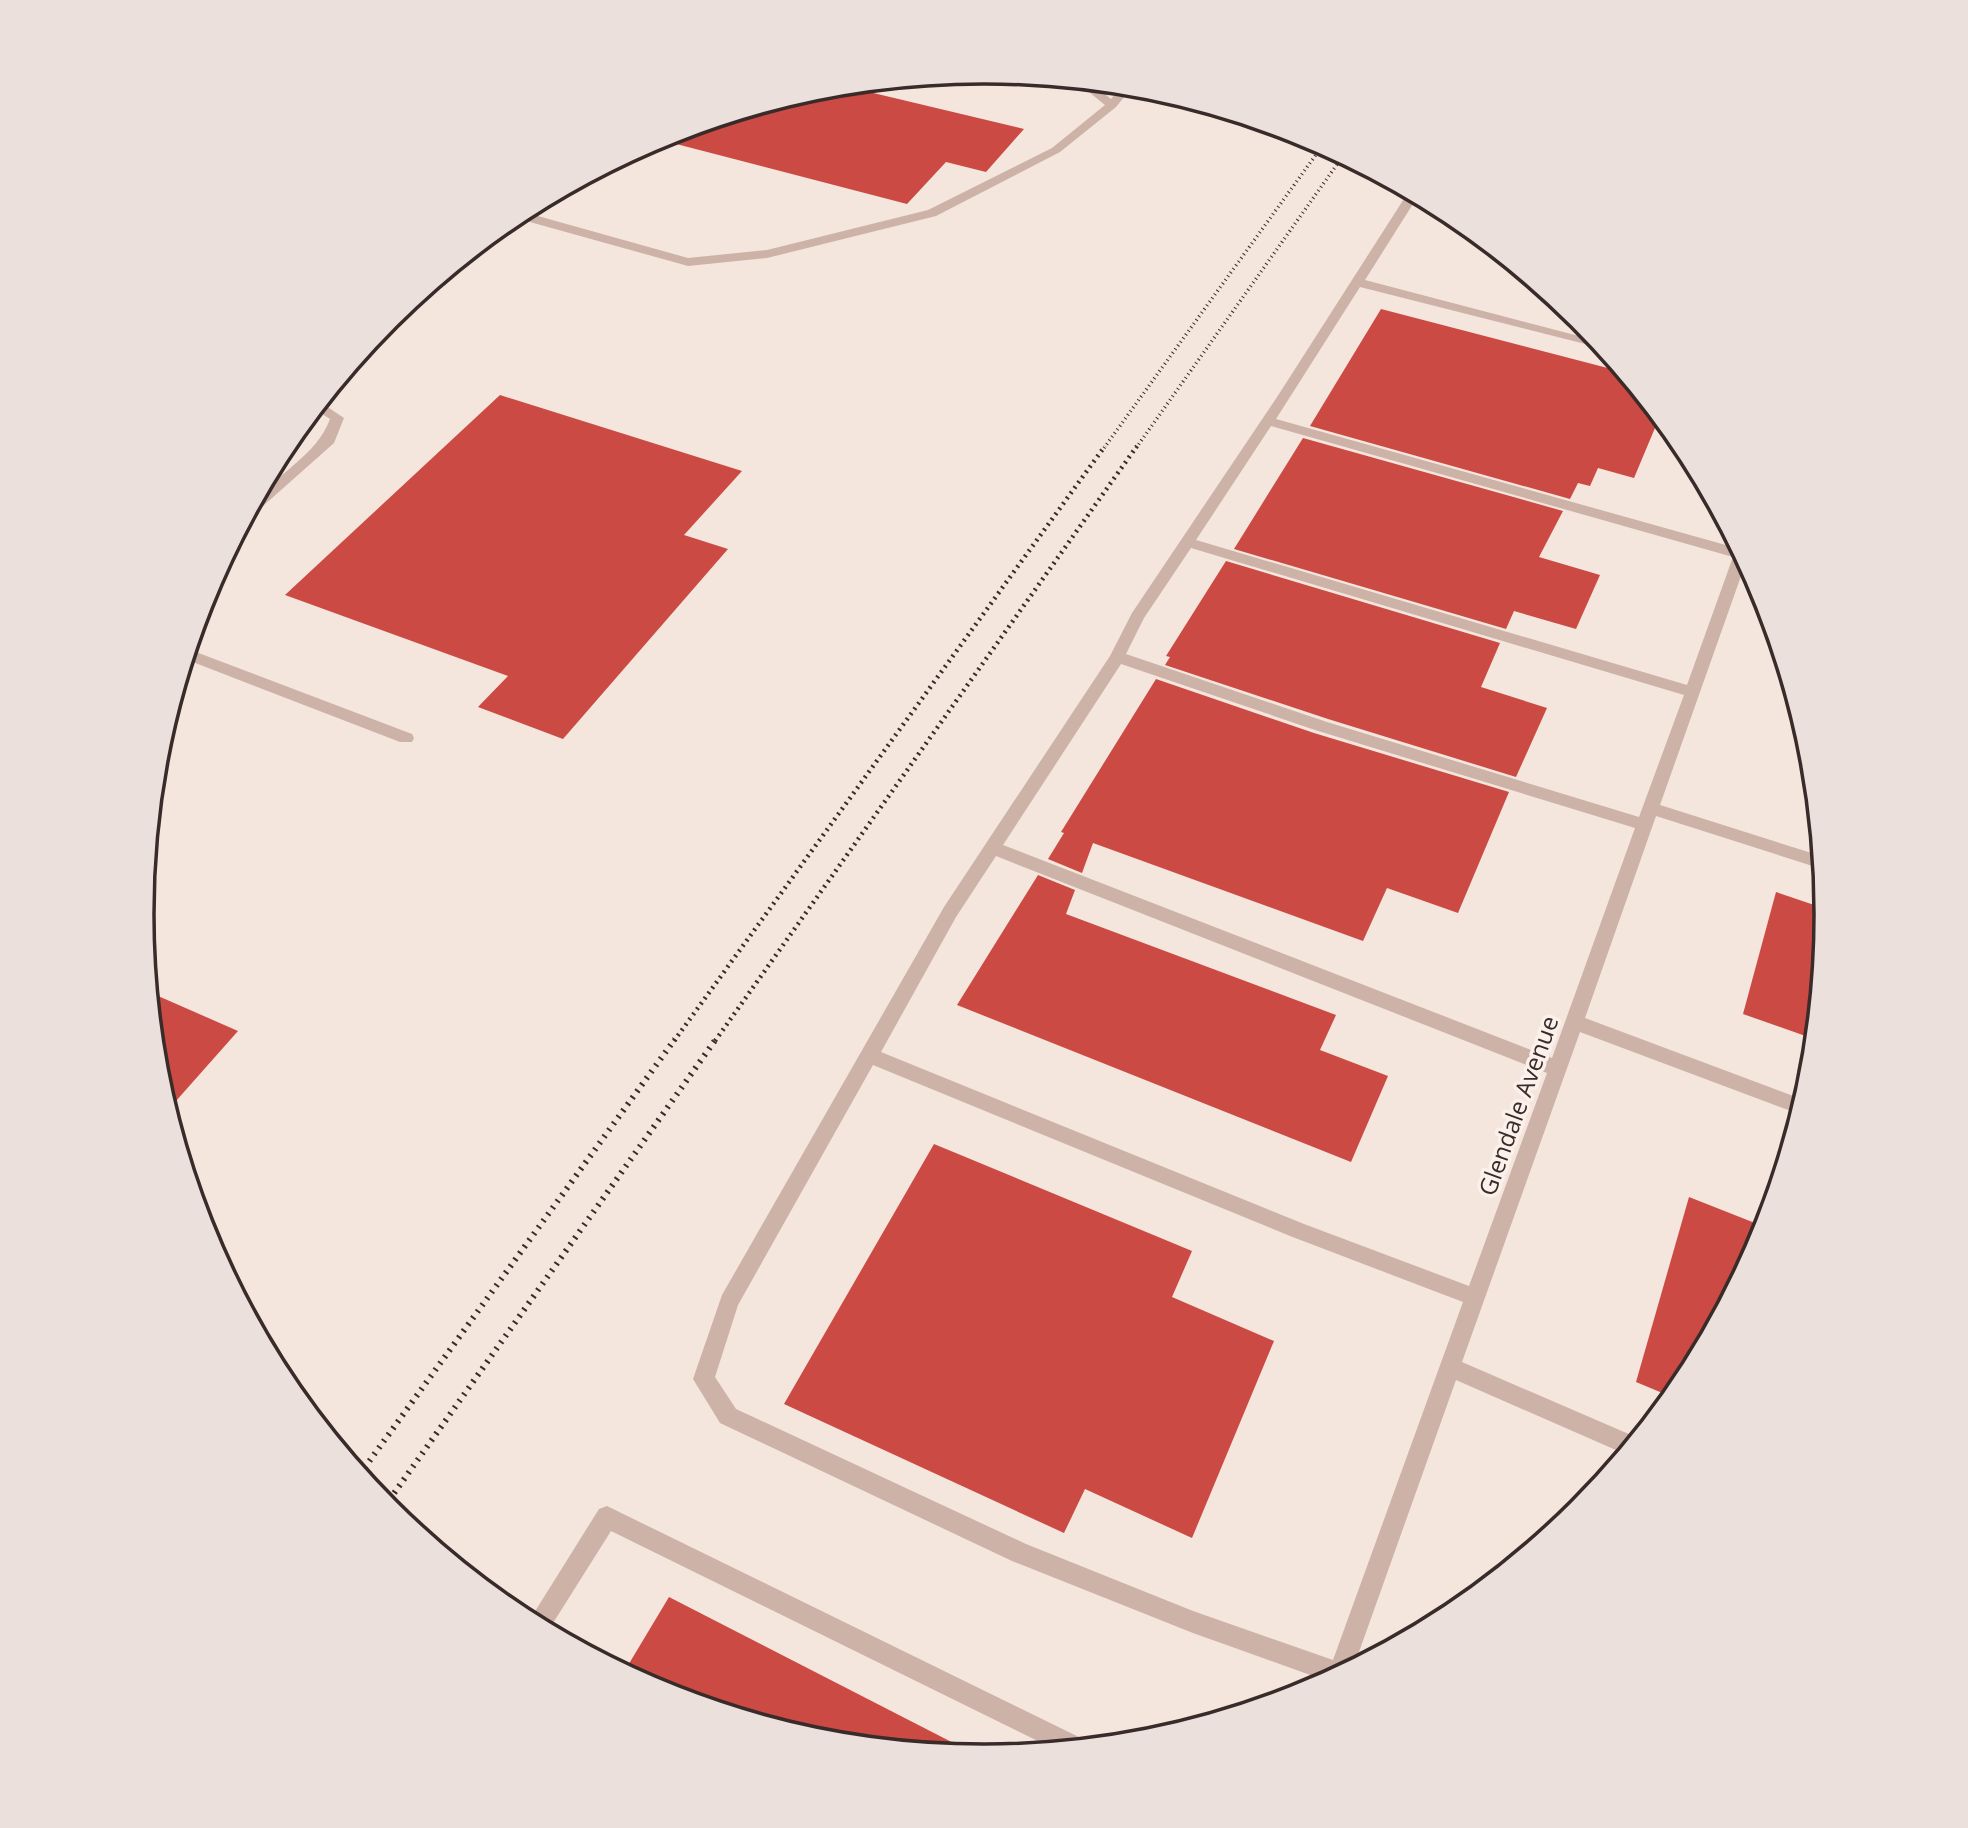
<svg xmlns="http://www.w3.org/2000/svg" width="1968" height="1828" viewBox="0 0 1968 1828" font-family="'Open Sans',sans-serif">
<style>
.building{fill:#cb4b44}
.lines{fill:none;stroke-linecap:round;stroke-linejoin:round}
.minor{fill:#cdb2a8;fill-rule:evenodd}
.rail-far2{stroke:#392b29;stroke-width:3.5;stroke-dasharray:1 3.5;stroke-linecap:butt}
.rail-far1{stroke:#392b29;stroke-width:4.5;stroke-dasharray:2 4.5;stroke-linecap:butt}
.rail{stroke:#392b29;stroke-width:6;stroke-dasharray:2 6;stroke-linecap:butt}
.labels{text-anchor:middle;stroke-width:7;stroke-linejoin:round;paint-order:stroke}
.street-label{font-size:24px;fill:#392b29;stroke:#fbf0ea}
.rim{fill:none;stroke:#392b29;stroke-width:3.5}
</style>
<rect width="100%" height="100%" fill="#f4e5dd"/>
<!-- building -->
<g class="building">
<path d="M844 86 1024 129 986 172 946 162 907 204 657 139 820 88Z"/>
<path d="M1381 309 1623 372 1660 416 1634 478 1598 468 1590 486 1578 483 1570 499 1310 426Z"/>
<path d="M500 395 742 471 684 535 728 549 563 739 478 707 508 676 285 595Z"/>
<path d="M1303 438 1563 511 1539 557 1600 575 1576 629 1514 611 1506 629 1234 549Z"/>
<path d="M1226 561 1500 643 1481 687 1547 708 1516 777 1328 719 1165 665 1170 657 1166 656Z"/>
<path d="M1156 679 1314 733 1509 792 1458 913 1387 888 1363 941 1093 843 1082 873 1048 859 1064 833 1061 832Z"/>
<path d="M1038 875 1075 890 1066 914 1336 1015 1320 1050 1388 1076 1351 1162 957 1005Z"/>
<path d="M1776 892 1826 909 1814 1039 1743 1014Z"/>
<path d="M149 992 238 1031 168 1110 158 1078Z"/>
<path d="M934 1144 1192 1251 1172 1297 1274 1341 1192 1538 1085 1489 1064 1533 784 1404Z"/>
<path d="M1689 1197 1765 1227 1684 1382 1672 1397 1636 1382Z"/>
<path d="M669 1597 971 1752 970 1755 819 1740 661 1692 624 1672Z"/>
</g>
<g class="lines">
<!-- minor -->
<g class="minor">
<path d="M1059 80 1092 83 1111 99 1123 85 1133 86 1116 107 1060 152 936 216 767 258 688 266 512 217 520 211 688 258 767 250 928 210 1052 148 1105 105 1084 88Z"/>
<path d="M1409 191 1418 196 1365 280 1598 341 1605 349 1360 287 1276 419 1740 549 1746 562 1660 805 1821 856 1822 869 1656 816 1585 1018 1804 1100 1799 1114 1580 1032 1462 1362 1638 1438 1625 1454 1456 1380 1354 1666 1327 1681 1193 1633 1012 1561 720 1423 693 1379 722 1295 944 907 1110 656 1132 613 1279 394ZM1271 426 1733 557 1687 685 1196 540ZM1191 548 1684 695 1639 817 1327 722 1126 654 1144 618ZM1121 664 1315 730 1635 828 1552 1058 1003 845ZM996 856 1547 1073 1469 1286 1304 1224 881 1052 956 917ZM873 1065 1290 1236 1463 1302 1333 1660 1193 1611 1026 1544 736 1409 715 1377 738 1305Z"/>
<path d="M320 402 344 418 334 443 254 514 247 515C269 475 315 460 330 419L314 409Z"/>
<path d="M188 649 412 734 414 738 412 742H400L185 659Z"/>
<path d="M607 1506 1083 1739 1087 1746 1054 1749 611 1531 548 1631 529 1621 599 1509Z"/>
</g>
<!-- rail-far2 -->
<g class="rail-far2">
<path d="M1104 448 1323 145"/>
<path d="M1136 448 1343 156"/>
</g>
<!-- rail-far1 -->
<g class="rail-far1">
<path d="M674 1041 1105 446"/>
<path d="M715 1041 1137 446"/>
</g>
<!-- rail -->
<g class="rail">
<path d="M360 1474 675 1039"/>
<path d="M385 1506 716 1039"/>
</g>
</g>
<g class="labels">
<!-- street labels -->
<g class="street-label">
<text transform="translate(1519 1106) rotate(-70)" y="8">Glendale Avenue</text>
</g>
</g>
<!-- crop -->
<path d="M0 0H1968V1828H0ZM154 914a830 830 0 1 1 1660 0a830 830 0 1 1-1660 0Z" fill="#ebe0db" fill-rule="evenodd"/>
<path class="rim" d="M154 914a830 830 0 1 1 1660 0a830 830 0 1 1-1660 0Z"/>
</svg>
